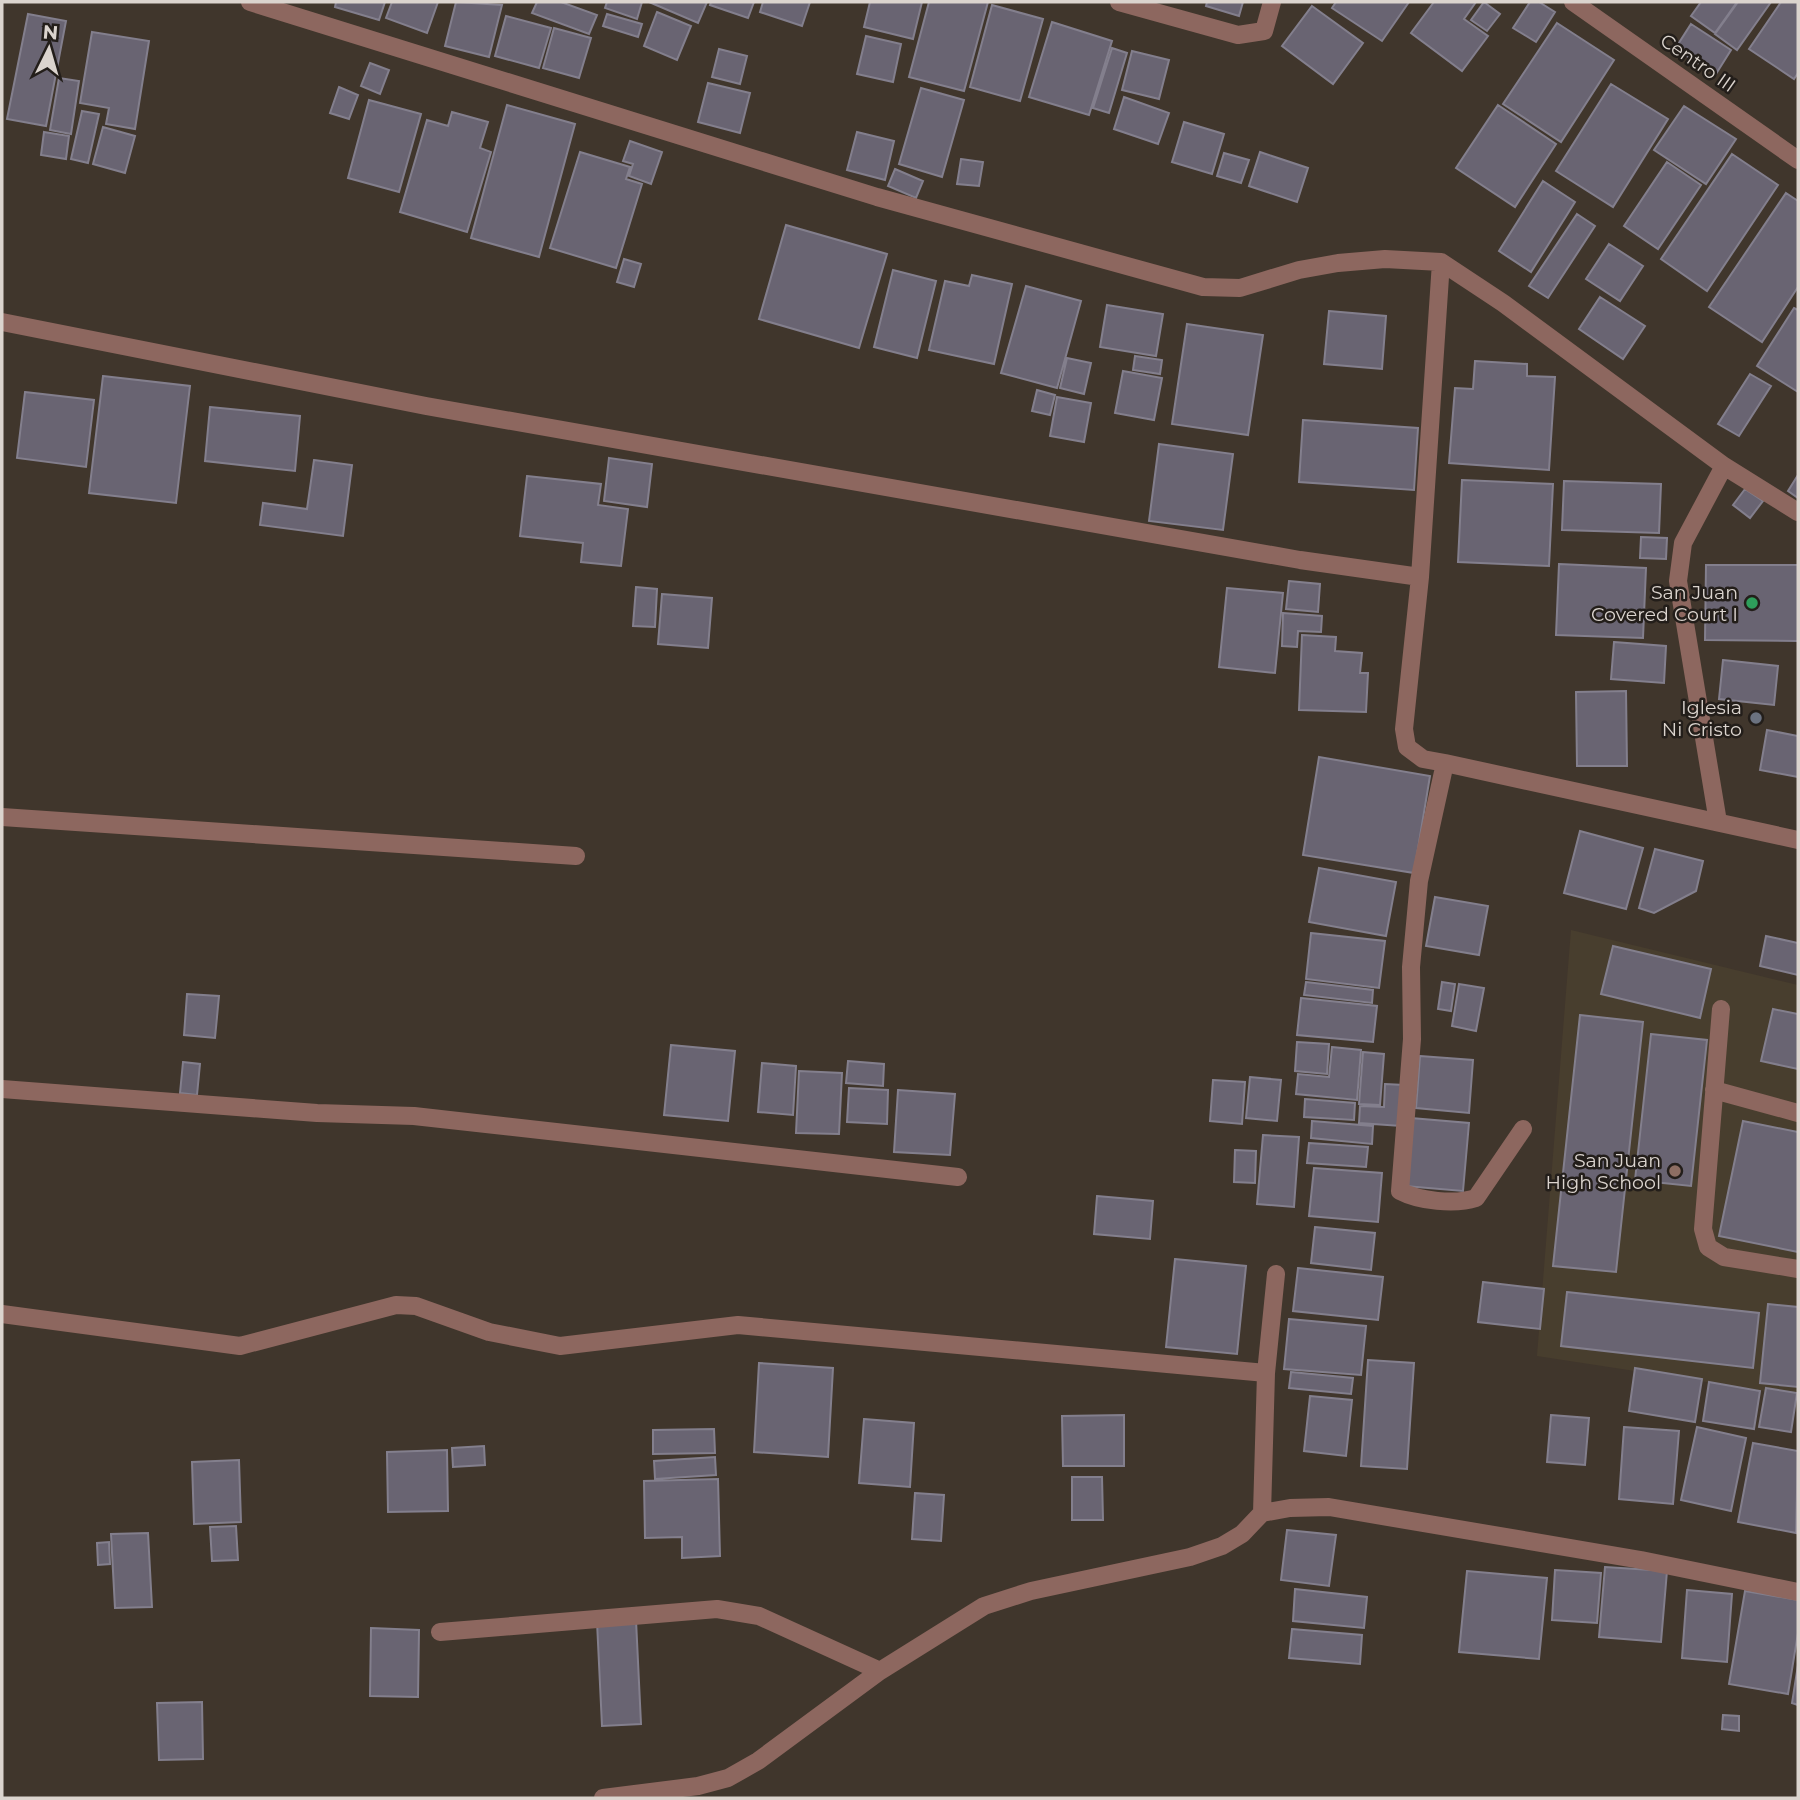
<svg xmlns="http://www.w3.org/2000/svg" width="1800" height="1800" viewBox="0 0 1800 1800" font-family="Montserrat,sans-serif">
<style>
.education{fill:#483e2e}
.building{fill:#696472;stroke:#837f8d;stroke-width:2}
.lines{fill:none;stroke-linecap:round;stroke-linejoin:round}
.minor{stroke:#8d675f;stroke-width:18}
.leisure-dot{fill:#2e9e5b;stroke:#231e1a;stroke-width:2.5}
.worship-dot{fill:#6b7280;stroke:#231e1a;stroke-width:2.5}
.education-dot{fill:#8d6e63;stroke:#231e1a;stroke-width:2.5}
.labels{text-anchor:middle;dominant-baseline:central;stroke-width:5;stroke-linejoin:round;paint-order:stroke}
.street-label{font-size:19px;fill:#dbd4ce;stroke:#231e1a}
.poi-label{font-size:19px;fill:#dbd4ce;stroke:#231e1a;text-anchor:end}
</style>
<rect width="100%" height="100%" fill="#40362c"/>
<path class="education" d="M1571 930 1798 985V1396L1537 1356Z"/>
<path class="building" d="M336 2H385L379 20 335 7Z
M392 2H438L427 33 386 18Z
M456 2 502 5 489 57 445 46Z
M537 2H561L597 15 589 34 532 13Z
M607 2H642L637 19 605 8Z
M649 2H707L698 23Z
M711 2H754L748 18 710 5Z
M763 2H810L802 26 760 12Z
M870 2H922L913 39 864 27Z
M929 2H988L964 91 909 77Z
M1207 2H1243L1239 16 1206 6Z
M1336 2H1409L1382 41 1332 8Z
M1434 2H1476L1464 19 1488 36 1462 71 1411 33Z
M1484 2 1500 14 1487 31 1471 20Z
M1530 2H1539L1555 12 1536 42 1513 28Z
M1701 2H1737L1715 33 1691 16Z
M1738 2H1771L1737 50 1715 34Z
M1781 2H1798V73L1794 79 1749 49Z
M992 5 1043 19 1020 101 970 87Z
M1312 6 1363 43 1333 84 1282 46Z
M657 12 691 26 677 60 644 46Z
M28 14 66 21 46 126 7 119Z
M607 14 642 24 638 37 603 26Z
M506 16 551 28 539 68 495 56Z
M1052 22 1112 41 1089 115 1029 97Z
M1557 23 1614 60 1561 142 1503 104Z
M1691 24 1731 50 1716 74 1675 49Z
M554 28 591 38 579 78 543 68Z
M92 32 149 41 135 129 106 124 109 108 80 103Z
M866 36 901 44 893 82 857 74Z
M1112 48 1127 53 1109 113 1093 108Z
M719 49 747 56 740 84 712 77Z
M1132 51 1169 60 1159 99 1122 90Z
M370 63 389 70 380 94 361 86Z
M59 78 79 81 71 134 50 130Z
M708 83 750 93 740 133 698 122Z
M1611 84 1668 119 1613 207 1556 171Z
M339 87 358 95 349 119 330 113Z
M921 88 964 100 942 177 899 164Z
M1124 97 1169 113 1158 144 1114 129Z
M369 100 421 114 399 192 348 178Z
M507 105 575 124 539 257 471 238Z
M1498 105 1556 144 1515 207 1456 168Z
M1684 106 1736 139 1706 184 1654 150Z
M82 111 99 114 88 163 71 159Z
M452 112 488 122 480 148 491 152 467 232 400 212 427 120 448 126Z
M1184 122 1224 134 1212 174 1172 162Z
M103 127 135 136 125 173 93 164Z
M44 132 69 136 66 159 41 155Z
M857 132 894 141 885 180 847 170Z
M630 141 662 152 651 184 629 176 633 164 623 161Z
M580 152 630 167 626 179 642 184 616 268 550 248Z
M1260 152 1308 168 1297 202 1249 186Z
M1224 153 1249 160 1241 183 1217 176Z
M1732 154 1778 185 1707 291 1661 259Z
M961 159 983 162 979 186 957 184Z
M1667 162 1701 185 1658 249 1624 226Z
M895 169 923 181 916 198 888 186Z
M1543 181 1575 202 1531 272 1499 251Z
M1786 193 1798 201V287L1762 342 1709 307Z
M1577 214 1595 226 1548 298 1529 286Z
M786 225 887 254 859 348 759 319Z
M1609 244 1643 266 1620 301 1586 279Z
M624 259 641 264 634 287 617 282Z
M893 270 936 281 917 358 874 347Z
M972 275 1012 284 994 364 929 350 945 281 969 286Z
M1026 286 1081 301 1057 388 1001 373Z
M1600 297 1645 326 1623 359 1579 329Z
M1107 305 1163 314 1156 356 1100 347Z
M1794 308 1798 310V392L1757 366Z
M1329 311 1386 316 1382 369 1324 364Z
M1187 324 1263 335 1248 435 1172 424Z
M1135 356 1162 360 1160 374 1133 370Z
M1067 358 1091 363 1084 394 1060 388Z
M1475 361 1527 364V376L1555 377 1549 470 1449 463 1455 388 1473 389Z
M1123 371 1162 378 1154 420 1115 413Z
M1750 374 1771 386 1739 436 1718 424Z
M103 376 190 386 176 503 89 493Z
M1037 390 1055 395 1050 415 1032 411Z
M25 392 94 400 86 467 17 458Z
M1057 397 1091 403 1084 442 1050 436Z
M210 407 300 416 295 471 205 461Z
M1303 420 1418 428 1414 490 1299 482Z
M1159 444 1233 454 1223 530 1149 521Z
M609 458 652 464 647 507 604 501Z
M314 460 352 465 343 536 260 525 263 503 307 509Z
M1798 475V498L1788 491Z
M527 476 601 484 598 505 628 509 621 566 581 562 583 543 520 536Z
M1462 480 1553 484 1549 566 1458 562Z
M1564 481 1661 484 1659 533 1562 530Z
M1745 489 1763 501 1750 518 1733 505Z
M1641 537 1667 538 1666 559 1640 558Z
M1559 564 1646 568 1643 638 1556 635Z
M1706 565H1798V641L1705 640Z
M1289 581 1320 584 1318 612 1286 609Z
M636 587 657 589 655 627 633 626Z
M1227 588 1283 593 1275 673 1219 667Z
M662 594 712 598 708 648 658 644Z
M1283 613 1322 616 1321 632 1298 631 1297 647 1282 646Z
M1302 635 1336 637 1335 651 1362 653 1360 673H1368L1366 712 1299 710Z
M1614 642 1666 646 1664 683 1611 679Z
M1723 660 1778 666 1774 705 1719 699Z
M1626 691 1627 766H1577L1576 692Z
M1767 730 1798 736V777L1760 770Z
M1319 757 1430 776 1414 873 1303 855Z
M1580 831 1643 848 1626 909 1564 893Z
M1655 849 1703 861 1696 891 1654 913 1639 908Z
M1319 868 1396 882 1386 936 1309 922Z
M1435 897 1488 906 1479 955 1426 946Z
M1311 933 1385 941 1379 988 1306 979Z
M1766 936 1798 943V975L1760 966Z
M1613 946 1711 969 1700 1018 1601 994Z
M1306 982 1373 990 1372 1003 1304 995Z
M1442 982 1455 984 1451 1011 1438 1009Z
M1459 984 1484 988 1476 1031 1452 1026Z
M187 994 219 996 215 1038 184 1035Z
M1301 998 1377 1006 1373 1042 1297 1035Z
M1773 1009 1798 1014V1069L1761 1061Z
M1580 1015 1643 1022 1616 1272 1553 1266Z
M1651 1034 1707 1040 1691 1186 1635 1180Z
M1297 1042 1329 1044 1327 1074 1295 1071Z
M671 1045 735 1051 728 1121 664 1115Z
M1332 1047 1361 1050 1357 1100 1296 1094 1298 1074 1329 1077Z
M1363 1052 1384 1054 1380 1105 1359 1104Z
M1420 1056 1473 1060 1469 1113 1416 1108Z
M848 1061 884 1064 883 1086 846 1083Z
M183 1062 200 1064 197 1095 180 1093Z
M762 1063 796 1066 793 1115 758 1112Z
M799 1071 842 1073 839 1134 796 1133Z
M1250 1077 1281 1080 1277 1121 1246 1118Z
M1213 1080 1245 1082 1242 1124 1210 1121Z
M1385 1084 1404 1085 1401 1126 1359 1123 1360 1106 1384 1107Z
M849 1088 888 1090 887 1124 847 1122Z
M898 1090 955 1094 950 1155 894 1152Z
M1305 1099 1355 1103 1354 1120 1304 1117Z
M1411 1118 1469 1123 1463 1191 1405 1186Z
M1312 1121 1373 1126 1372 1144 1311 1138Z
M1743 1121 1798 1132V1252L1719 1236Z
M1263 1135 1299 1137 1294 1207 1257 1204Z
M1309 1143 1368 1147 1366 1167 1307 1163Z
M1235 1150 1256 1151 1255 1183 1234 1182Z
M1314 1168 1382 1173 1378 1222 1309 1216Z
M1097 1196 1153 1201 1150 1239 1094 1234Z
M1315 1227 1375 1233 1371 1270 1311 1263Z
M1175 1259 1246 1266 1237 1354 1166 1347Z
M1298 1268 1383 1277 1378 1320 1293 1311Z
M1483 1282 1544 1289 1540 1329 1478 1322Z
M1567 1292 1759 1313 1753 1368 1561 1346Z
M1768 1304 1798 1307V1387L1760 1383Z
M1289 1319 1366 1326 1361 1375 1284 1369Z
M1368 1360 1414 1363 1407 1469 1361 1466Z
M759 1363 833 1368 828 1457 754 1452Z
M1635 1368 1702 1379 1695 1422 1629 1411Z
M1291 1372 1353 1378 1351 1394 1289 1388Z
M1709 1382 1760 1391 1754 1429 1703 1421Z
M1766 1388 1797 1393 1791 1432 1759 1427Z
M1310 1396 1352 1400 1346 1456 1304 1451Z
M1124 1415V1466H1063L1062 1416Z
M1551 1415 1589 1418 1585 1465 1547 1462Z
M864 1419 914 1423 910 1487 859 1483Z
M1624 1427 1679 1431 1673 1504 1619 1499Z
M1697 1427 1746 1438 1731 1511 1681 1500Z
M714 1429 715 1453 653 1454V1430Z
M1753 1443 1798 1451 1796 1533 1738 1522Z
M484 1446 485 1465 453 1467 452 1448Z
M447 1450 448 1511 388 1512 387 1452Z
M715 1457 716 1475 655 1479 654 1461Z
M239 1460 241 1522 194 1524 192 1462Z
M1072 1477H1102L1103 1520H1072Z
M718 1479 720 1556 682 1558V1537L645 1538 644 1481Z
M915 1493 944 1495 941 1541 912 1539Z
M236 1526 238 1560 212 1561 210 1527Z
M1287 1530 1336 1535 1329 1586 1281 1580Z
M148 1533 152 1607 115 1608 111 1534Z
M109 1542 110 1564 98 1565 97 1543Z
M1605 1567 1667 1571 1661 1642 1599 1637Z
M1555 1570 1601 1573 1597 1623 1552 1620Z
M1467 1571 1547 1578 1539 1659 1459 1652Z
M1295 1589 1367 1597 1364 1628 1293 1621Z
M1687 1590 1732 1594 1727 1662 1682 1658Z
M1745 1591 1798 1600V1633L1788 1694 1729 1684Z
M636 1620 641 1724 602 1726 597 1622Z
M371 1628 419 1630 418 1697 370 1696Z
M1292 1629 1362 1635 1360 1664 1289 1658Z
M1798 1665V1705L1792 1703Z
M202 1702 203 1759 159 1760 157 1703Z
M1723 1715 1739 1716V1731L1722 1729Z"/>
<g class="lines">
<path class="minor" d="M250 2 877 197 1203 287 1240 288 1299 270 1338 263 1385 259 1441 262 1503 303 1724 466 1798 512
M1119 2 1238 35 1264 31 1272 2
M1573 2 1798 160
M1441 262 1420 577 1404 729 1407 747 1423 759 1445 763
M2 322 426 406 1300 560 1420 577
M2 817 576 856
M1718 822 1678 581 1683 543 1724 466
M1721 1009 1703 1229 1708 1247 1724 1257 1798 1269
M2 1089 317 1113 414 1116 958 1177
M1714 1090 1798 1113
M1523 1129 1476 1198C1455 1205 1419 1201 1400 1191L1412 1039 1411 967 1419 881 1445 763 1798 840
M2 1314 240 1346 396 1305 416 1306 489 1332 560 1346 738 1325 1266 1373
M1262 1513 1266 1373 1276 1274
M440 1632 717 1609 759 1616 880 1671
M603 1798 698 1786 728 1778 758 1761 880 1671 984 1606 1031 1591 1190 1557 1222 1546 1242 1534 1262 1513 1290 1508 1329 1507 1641 1560 1798 1592"/>
</g>
<circle class="leisure-dot" cx="1752" cy="603" r="7"/>
<circle class="worship-dot" cx="1756" cy="718" r="7"/>
<circle class="education-dot" cx="1675" cy="1171" r="7"/>
<g class="labels">
<g class="street-label">
<text transform="translate(1698 63) rotate(35)">Centro III</text>
</g>
<g class="poi-label">
<text x="1738" y="592">San Juan<tspan x="1738" dy="22">Covered Court I</tspan></text>
<text x="1742" y="707">Iglesia<tspan x="1742" dy="22">Ni Cristo</tspan></text>
<text x="1661" y="1160">San Juan<tspan x="1661" dy="22">High School</tspan></text>
</g>
</g>
<rect width="1800" height="1800" fill="none" stroke="#dbd4ce" stroke-width="7"/>
<g transform="translate(49 49) rotate(5)" stroke="#231e1a" stroke-width="5" paint-order="stroke">
<path d="M0-5L12 26L0 18L-12 26Z" fill="#dbd4ce"/>
<text y="-10" font-size="19" font-weight="bold" text-anchor="middle" fill="#dbd4ce">N</text>
</g>
</svg>
